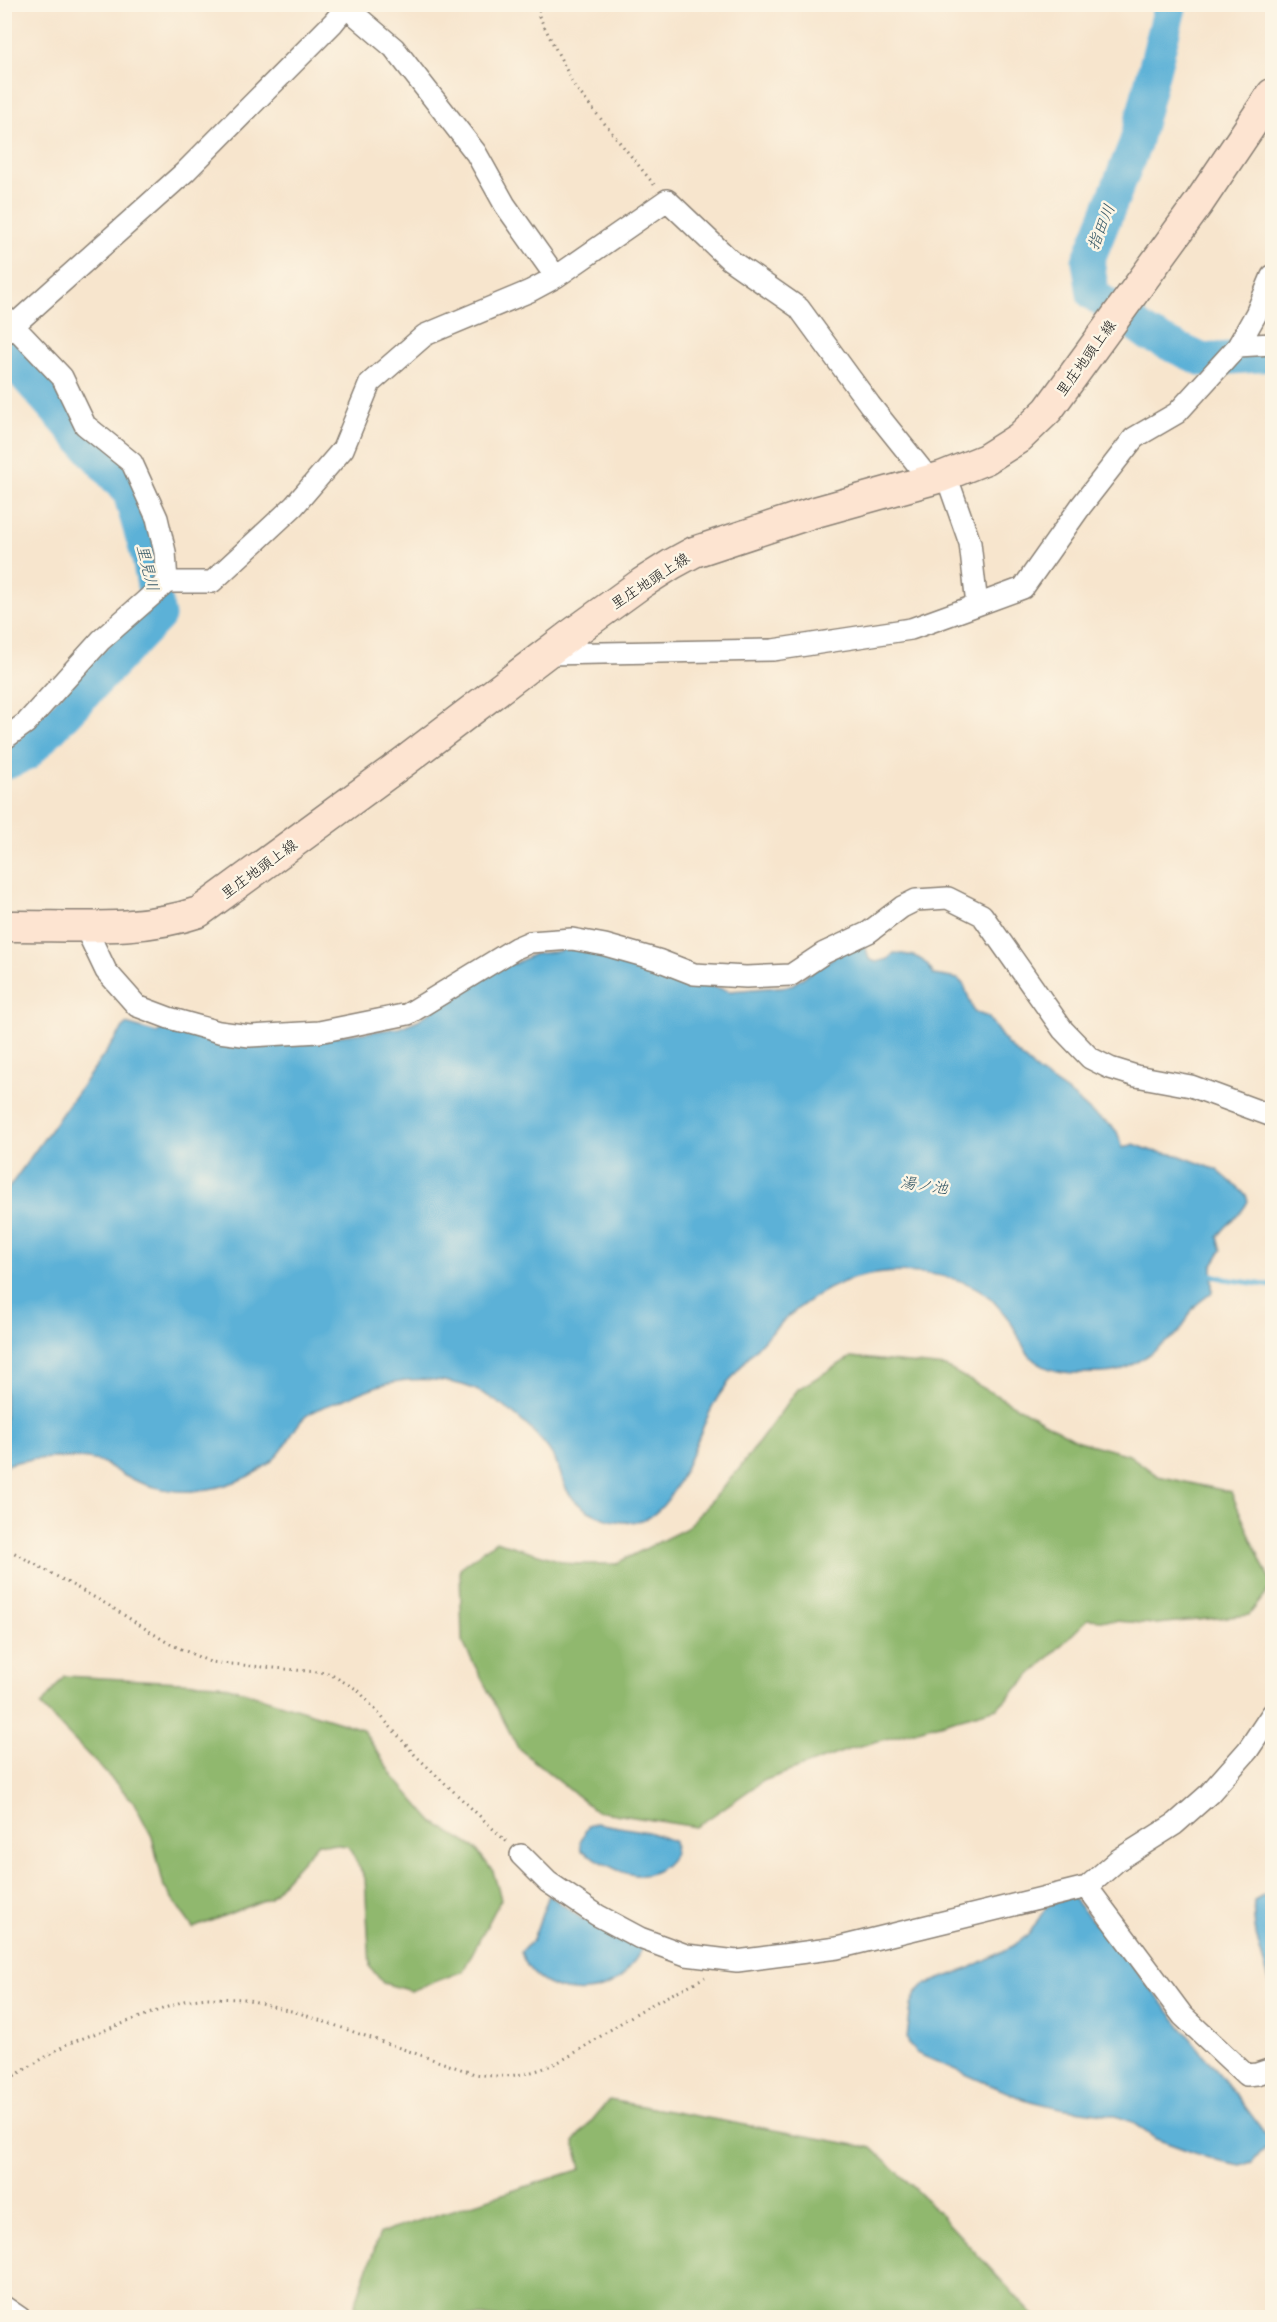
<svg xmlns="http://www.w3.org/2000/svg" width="1277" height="2322" viewBox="0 0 1277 2322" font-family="'Shantell Sans','Klee One',sans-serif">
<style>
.forest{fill:#90b86e;stroke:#566a45;stroke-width:1.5}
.water{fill:#5bb1d7;stroke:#3c667a;stroke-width:1.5}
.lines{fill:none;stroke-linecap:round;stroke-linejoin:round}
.stream{stroke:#5bb1d7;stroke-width:5}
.river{stroke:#5bb1d7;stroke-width:33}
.street-casing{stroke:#8a8074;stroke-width:24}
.secondary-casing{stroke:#8a8074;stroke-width:33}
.path{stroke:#8a8074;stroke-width:3;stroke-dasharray:1.5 4.5;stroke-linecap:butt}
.street{stroke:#fff;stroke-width:21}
.secondary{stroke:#fde4d1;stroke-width:30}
.labels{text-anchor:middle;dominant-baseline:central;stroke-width:5;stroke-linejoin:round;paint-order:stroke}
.street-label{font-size:15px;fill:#1c1c1c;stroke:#fcf5e5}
.water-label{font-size:16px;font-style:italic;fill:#355867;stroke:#fcf5e5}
</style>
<rect width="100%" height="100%" fill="#fcf5e5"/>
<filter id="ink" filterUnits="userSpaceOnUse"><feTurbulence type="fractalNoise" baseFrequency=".0167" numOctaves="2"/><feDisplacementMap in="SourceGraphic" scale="12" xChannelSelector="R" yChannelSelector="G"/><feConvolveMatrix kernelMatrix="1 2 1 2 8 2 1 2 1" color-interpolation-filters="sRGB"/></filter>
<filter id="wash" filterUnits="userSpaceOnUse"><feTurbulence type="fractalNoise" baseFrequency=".008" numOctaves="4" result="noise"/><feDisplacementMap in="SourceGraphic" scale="24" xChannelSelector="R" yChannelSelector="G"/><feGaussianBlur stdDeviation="1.35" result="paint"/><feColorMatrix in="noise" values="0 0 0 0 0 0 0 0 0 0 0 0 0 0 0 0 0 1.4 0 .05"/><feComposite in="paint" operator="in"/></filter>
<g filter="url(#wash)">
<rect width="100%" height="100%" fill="#f7e5cd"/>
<path class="forest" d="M851 1357 946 1367 1078 1441 1129 1455 1158 1476 1231 1492 1272 1586 1249 1615 1156 1624 1088 1619 997 1708 853 1748 763 1781 696 1827 596 1811 518 1748 462 1641 460 1568 496 1541 571 1564H615L687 1528 739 1469 798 1389Z
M64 1676 219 1684 362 1729 395 1778 433 1822 475 1848 493 1871 501 1899 463 1971 411 1991 383 1983 370 1967 365 1878 348 1846 318 1843 269 1898 193 1928 164 1887 152 1837 133 1801 41 1706Z
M609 2100 872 2148 925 2198 1035 2317H359L355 2304 380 2233 581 2169 574 2142Z"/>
<path class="water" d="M559 944 648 960 652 970 730 991 790 986 846 949 865 945 869 959 876 962 888 959 894 953C914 955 924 956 934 975L958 979 964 985 974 1012 988 1017 1007 1044 1038 1072 1073 1096 1093 1114 1112 1126 1117 1132 1123 1148 1134 1144 1152 1151 1178 1155 1217 1170 1246 1195 1248 1201C1241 1217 1227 1222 1218 1237L1222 1250 1212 1266V1292C1206 1298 1201 1300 1195 1306 1188 1314 1186 1325 1179 1332 1172 1339 1162 1344 1155 1350 1123 1373 1118 1374 1078 1373 1064 1373 1047 1370 1035 1361 1022 1351 1018 1330 1007 1317 1001 1310 994 1301 987 1295 955 1270 893 1268 855 1278 800 1294 752 1349 720 1394 696 1427 680 1517 635 1522 611 1524 582 1513 568 1492 562 1482 560 1468 554 1458 540 1433 500 1400 474 1389 447 1378 413 1377 385 1384 371 1387 356 1395 342 1400 329 1405 312 1409 302 1420 292 1431 287 1446 276 1457 257 1477 221 1489 194 1491 170 1493 141 1485 121 1474 114 1470 108 1465 101 1462 82 1455 23 1457 5 1466V1193L126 1024 157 1033 164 1027 338 1036 399 1028 418 1020 510 958 514 964 534 954 560 951Z
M596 1823 648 1832 674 1841C676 1853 673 1858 664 1866 637 1889 605 1863 581 1850L580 1842 588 1826Z
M1272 1891V1990C1264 1961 1251 1931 1254 1901Z
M549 1895 581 1918 610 1929 643 1948C635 1960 626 1975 613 1983 580 2001 532 1990 521 1952L533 1939Z
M1071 1896 1140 1975 1244 2105 1269 2139 1267 2145 1252 2163 1241 2166 1217 2161 1156 2139 1130 2121 1112 2115 1060 2108 1023 2099 916 2053 909 2045 907 2038 911 2006 916 1993 924 1985 970 1968 1013 1946 1029 1934 1046 1907Z"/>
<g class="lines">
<path class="stream" d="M1206 1273 1225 1279 1272 1286"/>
<path class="river" d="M1171 4 1135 144 1088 261 1093 294 1149 335 1203 360 1272 355
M4 352 129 493 148 559 159 616 26 755 4 764"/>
</g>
</g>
<g filter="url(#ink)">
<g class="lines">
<defs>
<path id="street" d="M4 316 62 377 85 425 132 463 157 518 165 552 167 582
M4 334 185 172 333 23 346 7 394 48 476 153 505 205 556 277
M1238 346 1272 344
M946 475 970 543 977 605 1023 588 1081 506 1134 438 1177 413 1238 346 1256 314 1272 276
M547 654 773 650 911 629 977 605
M4 739 26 723 101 640 167 582H212L294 506 343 449 370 383 425 335 530 291 556 277 667 200 730 260 799 308 870 405 930 480
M84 925 106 971 137 1006 169 1018 219 1032 250 1036 319 1032 408 1014 516 948 530 942 572 939 605 945 658 960 694 974 746 977 791 975 824 953 869 932 902 907 916 900 948 898 982 915 1063 1030 1090 1058 1110 1068 1136 1076 1191 1086 1272 1116
M521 1855 548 1882 597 1915 640 1938 686 1955 737 1961 837 1948 1087 1887 1118 1860 1175 1824 1209 1794 1248 1750 1272 1714
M1087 1887 1183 2016 1246 2075 1257 2074 1272 2069
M4 2307 20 2318"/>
<path id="secondary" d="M4 926C69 925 137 933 199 912L405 761 569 636 642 583 672 564 694 552 812 513 941 477 986 459 1019 438 1048 410 1198 204 1272 94"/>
</defs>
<use href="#street" class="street-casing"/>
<use href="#secondary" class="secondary-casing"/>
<path class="path" d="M538 4 539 16 575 87 656 187
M4 1547 108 1605 168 1643 210 1662 328 1673 358 1690 415 1755 507 1842
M4 2082 67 2044 184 2001 207 1998 245 1999 299 2013 475 2074C545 2085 577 2049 632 2016 656 2001 681 1990 705 1977"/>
<use href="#street" class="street"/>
<use href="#secondary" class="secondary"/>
</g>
</g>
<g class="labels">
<g class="street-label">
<text transform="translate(1086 358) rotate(-54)">里庄地頭上線</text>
<text transform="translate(650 581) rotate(-33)">里庄地頭上線</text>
<text transform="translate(259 869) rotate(-36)">里庄地頭上線</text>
</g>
<g class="water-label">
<text transform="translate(1101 227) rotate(-68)">指田川</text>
<text transform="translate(148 568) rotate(76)">里見川</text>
<text transform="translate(924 1185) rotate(8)">湯ノ池</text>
</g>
</g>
<rect width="1277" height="2322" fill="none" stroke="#fcf5e5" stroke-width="24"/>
</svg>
